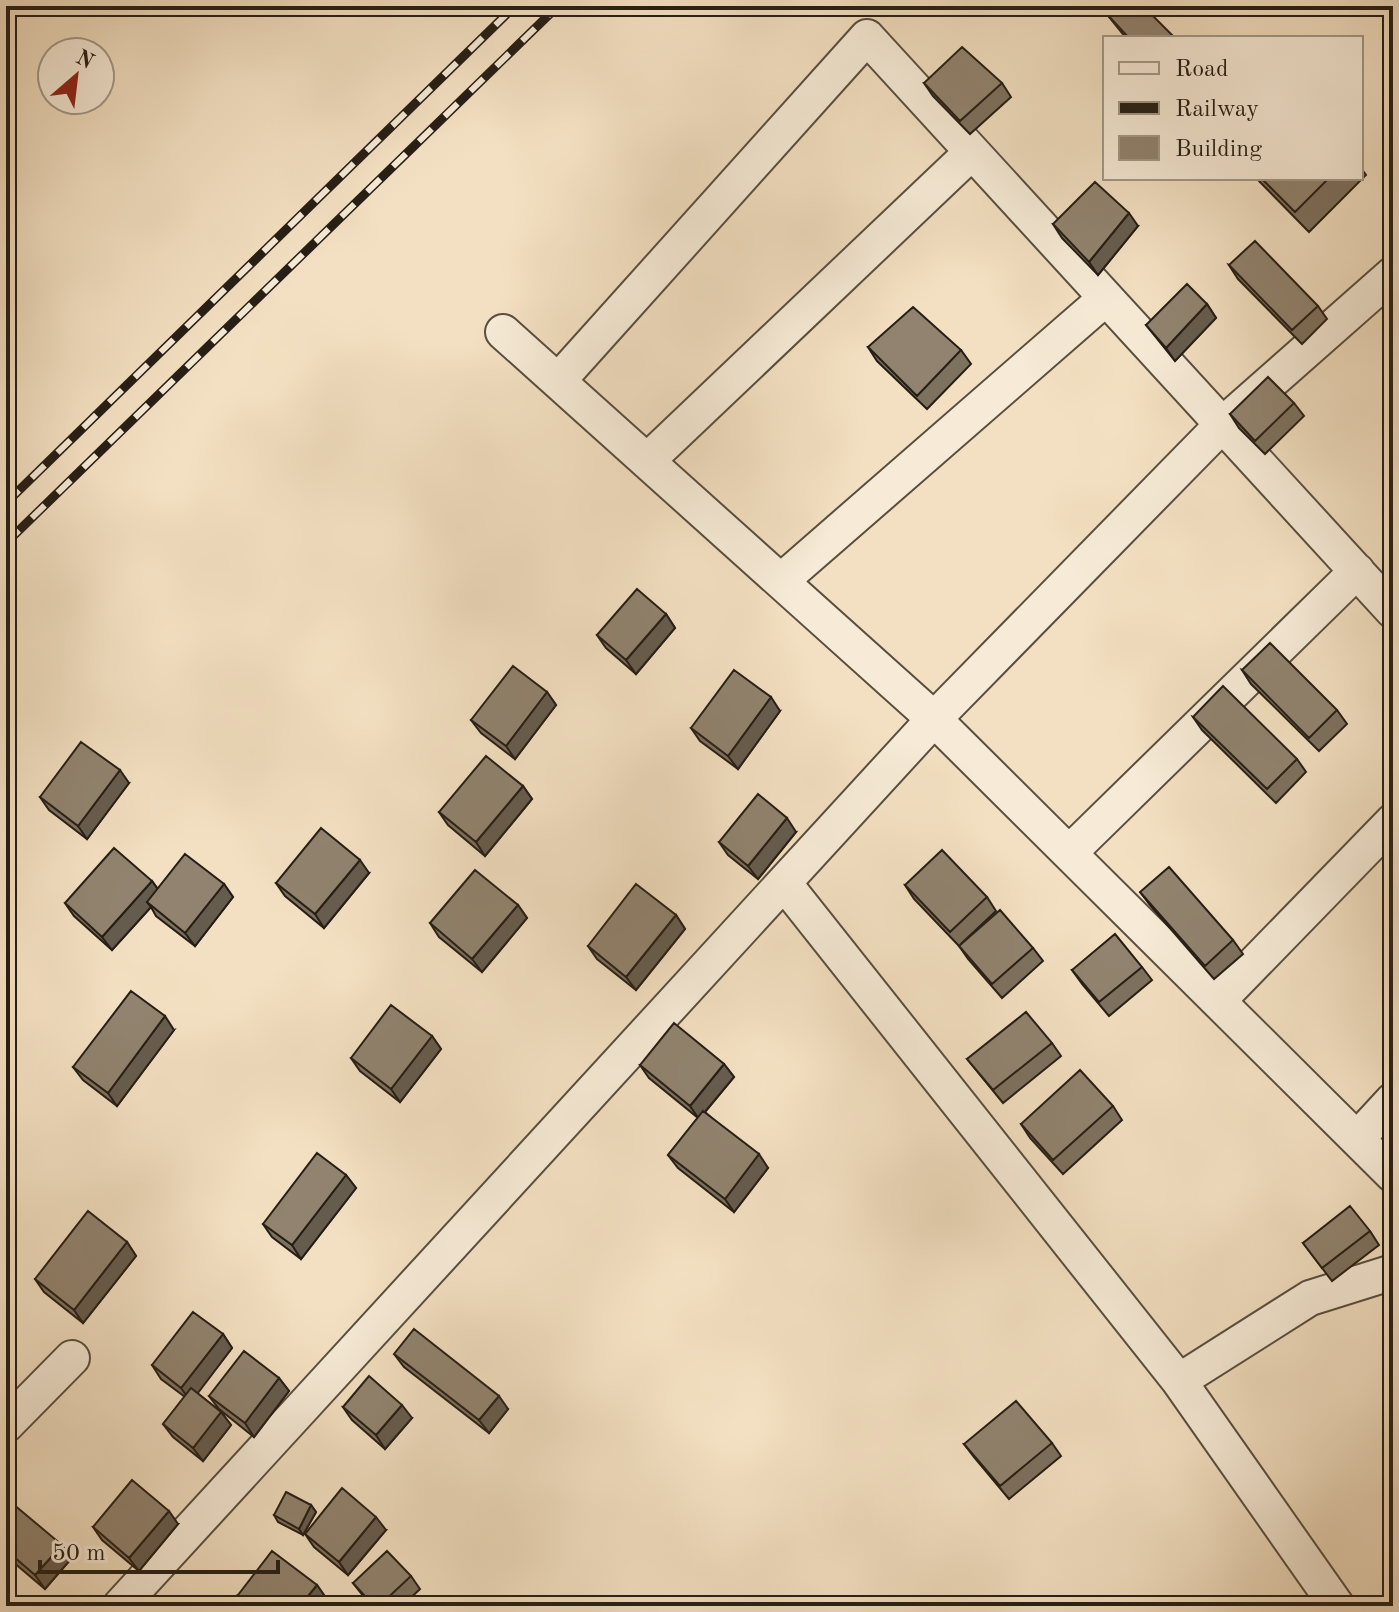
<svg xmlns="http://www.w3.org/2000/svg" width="1399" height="1612" viewBox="0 0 1399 1612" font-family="'Old Standard TT',serif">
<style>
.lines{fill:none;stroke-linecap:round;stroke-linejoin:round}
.minor-casing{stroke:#594e40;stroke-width:38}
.minor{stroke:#f7ebd7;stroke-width:34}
.rail-casing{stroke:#261e15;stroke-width:9}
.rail{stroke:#f7ebd7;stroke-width:6;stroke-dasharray:18;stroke-linecap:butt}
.wall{fill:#7d715f;stroke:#261e15;stroke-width:2}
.shaded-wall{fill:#665c4e;stroke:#261e15;stroke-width:2}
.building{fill:#91836f;stroke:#261e15;stroke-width:2}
</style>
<rect width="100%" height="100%" fill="#f3e0c2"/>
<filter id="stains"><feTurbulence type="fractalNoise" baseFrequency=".0025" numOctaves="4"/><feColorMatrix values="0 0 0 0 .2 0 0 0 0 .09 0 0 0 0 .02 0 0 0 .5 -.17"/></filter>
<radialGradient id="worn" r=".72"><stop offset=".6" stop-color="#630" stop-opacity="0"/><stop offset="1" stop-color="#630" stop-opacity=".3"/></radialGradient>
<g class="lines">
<defs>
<path id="minor" d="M503 332 934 719 1393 1175
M558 381 867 37 1393 611
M647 461 972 152
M781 581 1106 298
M1069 853 1357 571
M784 883 1179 1381 1310 1298 1393 1272
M1218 1001 1393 821
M1357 1139 1393 1100
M1179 1381 1337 1606
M6 1425 72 1358
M120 1606 934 719 1222 425 1393 274"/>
</defs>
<use href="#minor" class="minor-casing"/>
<use href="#minor" class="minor"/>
<defs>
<path id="rail" d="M6 503 515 6
M6 543 558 6"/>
</defs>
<use href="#rail" class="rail-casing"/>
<use href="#rail" class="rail"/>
</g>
<path class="wall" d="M1105 12 1175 38H1126Z
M924 83H1002L1011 97 970 134 933 96Z
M1361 168 1366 175 1309 232 1256 178H1361Z
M1053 224 1138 226 1098 275 1062 238Z
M1229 265 1318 306 1327 319 1302 344 1238 279Z
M1207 304 1216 318 1175 361 1146 325Z
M868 347 961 350 971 364 927 409 877 361Z
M1294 403 1304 416 1265 454 1239 428 1230 414Z
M666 614 675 628 636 674 606 648 597 635Z
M1242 670 1337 710 1347 724 1319 751 1251 684Z
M547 692 556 705 515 759 481 733 471 720Z
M780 711 738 769 700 741 691 728Z
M1193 717 1297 759 1306 772 1276 803 1202 730Z
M129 783 87 839 49 810 40 797Z
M523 786 532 799 485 856 448 825 439 812Z
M796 832 758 879 728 855 719 842Z
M369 873 324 928 285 896 276 883Z
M152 881 158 889 224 884 233 897 195 946 156 916 151 907 112 950 74 916 65 903Z
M905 885 987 897 996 911 962 943 1033 948 1043 961 1002 998 968 959 959 946 914 899Z
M1140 892 1233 940 1243 954 1214 979 1150 905Z
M518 905 527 918 482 972 439 937 430 923Z
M676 915 685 929 636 990 597 959 588 946Z
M1142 967 1152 980 1109 1016 1082 984 1072 970Z
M174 1030 117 1106 83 1080 73 1067Z
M432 1036 441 1049 400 1102 360 1071 351 1058Z
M1052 1043 1061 1056 1003 1103 967 1059Z
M724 1064 734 1077 705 1112 768 1168 734 1212 678 1168 668 1155 698 1118 649 1078 640 1065Z
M1113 1106 1122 1120 1063 1174 1030 1138 1021 1124Z
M346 1175 356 1188 301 1259 272 1237 263 1224Z
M1370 1231 1379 1245 1332 1281 1303 1243Z
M127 1242 136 1256 83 1323 44 1292 35 1279Z
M223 1334 232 1348 197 1393 221 1412 231 1425 203 1461 173 1437 163 1424 185 1397 161 1379 152 1365Z
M394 1354 508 1409 489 1433 404 1367Z
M279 1378 289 1391 254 1437 219 1409 209 1396Z
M343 1407 412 1418 385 1449 352 1420Z
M1052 1443 1061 1456 1009 1499 974 1457 964 1444Z
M311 1505 316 1512 303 1535 278 1522 274 1515Z
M6 1512 62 1545 71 1559 45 1589 6 1556Z
M178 1524 139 1571 102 1540 93 1527Z
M386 1530 348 1575 314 1547 305 1534Z
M411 1576 420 1589 402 1606H371L353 1583Z
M317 1585 326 1598 320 1606H246L238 1595Z"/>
<path class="shaded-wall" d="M1129 213 1138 226 1098 275 1089 262Z
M1207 304 1216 318 1175 361 1166 348Z
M666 614 675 628 636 674 626 660Z
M547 692 556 705 515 759 506 746Z
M771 697 780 711 738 769 728 756Z
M120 770 129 783 87 839 78 826Z
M523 786 532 799 485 856 476 842Z
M787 818 796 832 758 879 748 866Z
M360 860 369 873 324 928 315 914Z
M152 881 162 895 147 902 151 907 112 950 102 937Z
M224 884 233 897 195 946 185 933Z
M518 905 527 918 482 972 472 959Z
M676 915 685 929 636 990 626 977Z
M165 1016 174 1030 117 1106 108 1093Z
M432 1036 441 1049 400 1102 391 1089Z
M724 1064 734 1077 699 1119 690 1106Z
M759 1154 768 1168 734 1212 725 1199Z
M346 1175 356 1188 301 1259 292 1245Z
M127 1242 136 1256 83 1323 74 1310Z
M223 1334 232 1348 191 1402 181 1388Z
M279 1378 289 1391 254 1437 245 1423Z
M499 1396 508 1409 489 1433 479 1420Z
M402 1405 412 1418 385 1449 376 1435Z
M221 1412 231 1425 203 1461 193 1448Z
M311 1505 316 1512 303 1535 299 1529Z
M169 1511 178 1524 139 1571 129 1558Z
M376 1517 386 1530 348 1575 339 1562Z
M62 1545 71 1559 45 1589 35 1575Z
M317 1585 326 1598 320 1606H300Z"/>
<path class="building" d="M1112 6H1143L1175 38H1129L1105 12Z
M962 47 1002 83 960 121 924 83Z
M1261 178H1329L1295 212Z
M1095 182 1129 213 1089 262 1053 224Z
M1255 241 1318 306 1292 330 1229 265Z
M1187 284 1207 304 1166 348 1146 325Z
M913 307 961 350 917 396 868 347Z
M1268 377 1294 403 1255 441 1230 414Z
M637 589 666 614 626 660 597 635Z
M1270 643 1337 710 1309 738 1242 670Z
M513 666 547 692 506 746 471 720Z
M734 670 771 697 728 756 691 728Z
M1223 686 1297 759 1267 789 1193 717Z
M81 742 120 770 78 826 40 797Z
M486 756 523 786 476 842 439 812Z
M758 794 787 818 748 866 719 842Z
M321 828 360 860 315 914 276 883Z
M114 848 152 881 102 937 65 903Z
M942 850 987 897 950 932 905 885Z
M185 854 224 884 185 933 147 902Z
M1169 867 1233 940 1205 966 1140 892Z
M475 870 518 905 472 959 430 923Z
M636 884 676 915 626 977 588 946Z
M1000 910 1033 948 992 984 959 946Z
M1115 934 1142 967 1099 1002 1072 970Z
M131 991 165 1016 108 1093 73 1067Z
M391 1005 432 1036 391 1089 351 1058Z
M1026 1012 1052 1043 993 1090 967 1059Z
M674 1023 724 1064 690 1106 640 1065Z
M1080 1070 1113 1106 1053 1160 1021 1124Z
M703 1111 759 1154 725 1199 668 1155Z
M317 1153 346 1175 292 1245 263 1224Z
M1350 1206 1370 1231 1322 1268 1303 1243Z
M88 1211 127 1242 74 1310 35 1279Z
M193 1312 223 1334 181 1388 152 1365Z
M414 1329 499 1396 479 1420 394 1354Z
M244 1351 279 1378 245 1423 209 1396Z
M369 1376 402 1405 376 1435 343 1407Z
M191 1388 221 1412 193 1448 163 1424Z
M1016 1401 1052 1443 1000 1486 964 1444Z
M132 1480 169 1511 129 1558 93 1527Z
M342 1488 376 1517 339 1562 305 1534Z
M286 1492 311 1505 299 1529 274 1515Z
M13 1504 62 1545 35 1575 6 1550V1512Z
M272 1551 317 1585 300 1606H253L238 1595Z
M387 1551 411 1576 379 1606H374L353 1583Z"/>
<rect width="1399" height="1612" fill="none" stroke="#f3e0c2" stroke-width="32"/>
<rect x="8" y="8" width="1383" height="1596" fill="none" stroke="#261e15" stroke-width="4"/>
<rect x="16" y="16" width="1367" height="1580" fill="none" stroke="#261e15" stroke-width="2"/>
<rect x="1103" y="36" width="260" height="144" fill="#f7ebd7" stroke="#a39989" stroke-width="2"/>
<rect x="1119" y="62" width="40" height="12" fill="#f7ebd7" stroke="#a39989" stroke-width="2"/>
<text x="1175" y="76" font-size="24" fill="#261e15">Road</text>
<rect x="1119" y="102" width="40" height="12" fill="#261e15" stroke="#a39989" stroke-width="2"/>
<text x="1175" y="116" font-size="24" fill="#261e15">Railway</text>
<rect x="1119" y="136" width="40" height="24" fill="#91836f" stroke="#a39989" stroke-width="2"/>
<text x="1175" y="156" font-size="24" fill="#261e15">Building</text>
<g transform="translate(76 76) rotate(28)"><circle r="38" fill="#f7ebd7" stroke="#a39989" stroke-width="2"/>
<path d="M0-6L14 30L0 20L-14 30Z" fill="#8f2418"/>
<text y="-12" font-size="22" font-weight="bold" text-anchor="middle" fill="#261e15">N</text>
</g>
<path d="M40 1560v12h238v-12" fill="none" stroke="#261e15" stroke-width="4"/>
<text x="52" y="1560" font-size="24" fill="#261e15" stroke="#f7ebd7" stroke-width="6" paint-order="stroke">50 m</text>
<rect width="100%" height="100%" filter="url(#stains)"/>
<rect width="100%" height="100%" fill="url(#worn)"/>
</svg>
